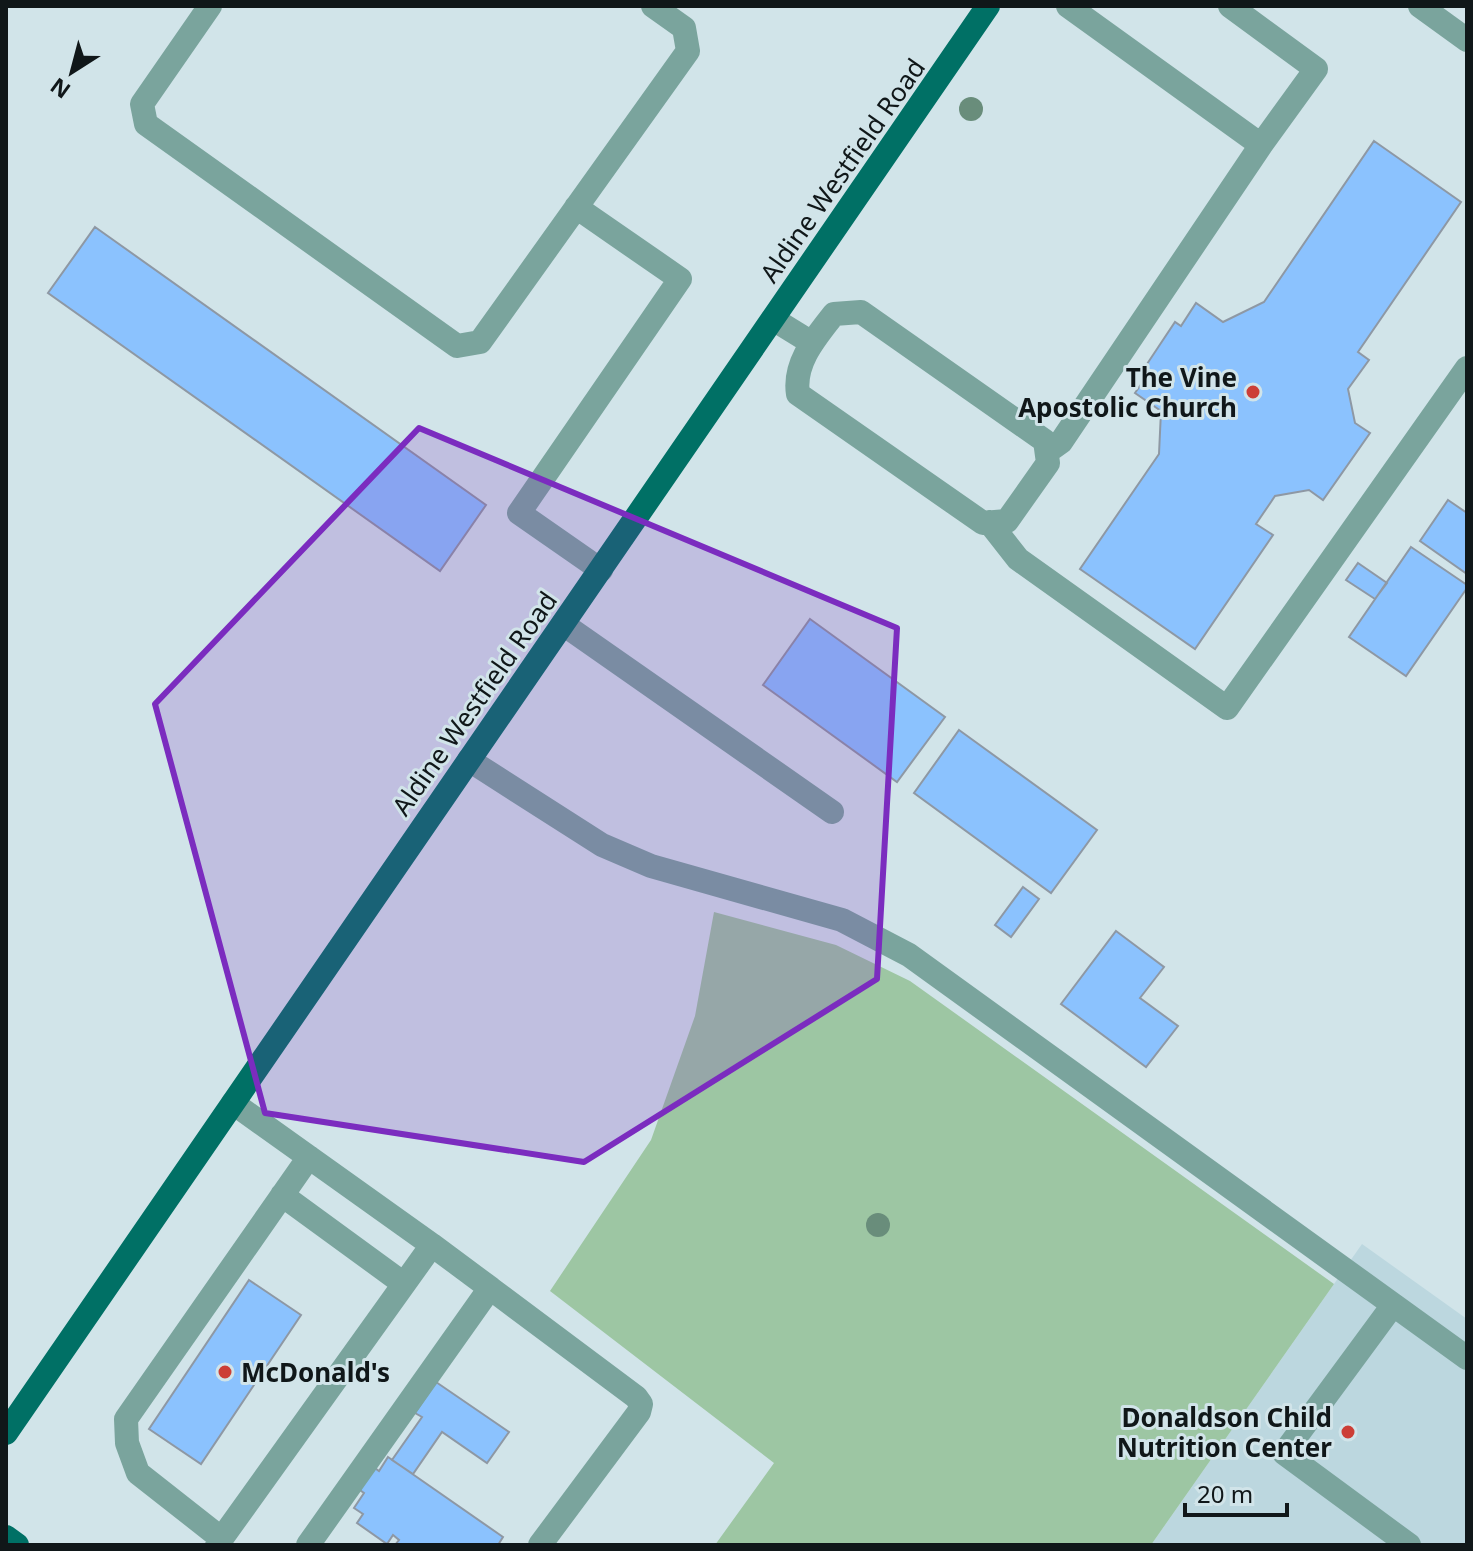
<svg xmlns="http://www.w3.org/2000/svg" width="1473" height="1551" viewBox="0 0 1473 1551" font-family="'Noto Sans',sans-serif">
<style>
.built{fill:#bcd7df}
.green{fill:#9dc6a3}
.building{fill:#8bc2fe;stroke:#8e98a4;stroke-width:2}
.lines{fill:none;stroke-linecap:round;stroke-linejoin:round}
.minor{stroke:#7aa49d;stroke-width:24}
.major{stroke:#007065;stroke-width:24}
.tree{fill:#698d7b}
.marked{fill:#7b2cbf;fill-opacity:0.2;stroke:#7b2cbf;stroke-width:6;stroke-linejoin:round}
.poi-dot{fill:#cc3e36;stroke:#d1e4e9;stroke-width:3}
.labels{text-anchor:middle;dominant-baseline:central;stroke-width:6;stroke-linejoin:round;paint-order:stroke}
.street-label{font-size:26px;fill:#101719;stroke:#d1e4e9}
.poi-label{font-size:26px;font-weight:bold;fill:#101719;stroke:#d1e4e9;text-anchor:end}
</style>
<rect width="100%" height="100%" fill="#d1e4e9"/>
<path class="built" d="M1362 1244 1467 1319V1545H1151Z"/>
<path class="green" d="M714 912 836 945 910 981 1334 1284 1151 1545H715L774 1463 550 1291 651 1140 695 1016Z"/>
<path class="building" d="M1374 141 1461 202 1358 352 1369 360 1348 389 1355 423 1370 433 1323 500 1309 490 1275 496 1256 524 1273 535 1195 649 1080 569 1159 454 1161 411 1135 393 1149 373 1143 370 1175 322 1181 326 1196 303 1223 322 1264 302Z
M95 227 486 505 440 571 48 293Z
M1448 500 1467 513V574L1420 541Z
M1411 547 1467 585V588L1406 676 1349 637Z
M1358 563 1387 583 1375 599 1346 580Z
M810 619 945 717 897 782 763 685Z
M959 730 1097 830 1051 893 914 793Z
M1023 887 1039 899 1011 937 995 925Z
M1116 931 1164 967 1140 998 1178 1026 1146 1067 1061 1004Z
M249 1280 301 1315 201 1464 149 1429Z
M436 1382 509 1432 487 1463 442 1432 413 1474 392 1460 422 1417 415 1413Z
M388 1457 503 1537 498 1545H395L399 1540 393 1535 387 1544 357 1523 363 1514 354 1508 364 1493 357 1488 372 1466 379 1471Z"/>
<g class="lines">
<path class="minor" d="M210 6 142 104 146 124 457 346 480 342 688 51 684 28 653 6
M1068 6 1261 145
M1420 6 1467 40
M576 207 680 279 519 513 601 570
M861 312 1045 441 1048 463 1007 521 983 523 798 394C793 363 816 337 834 314Z
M773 319 812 343
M1047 452 1061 442 1261 145 1316 69 1230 6
M989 522 1018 559 1227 708 1467 368
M563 624 832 812
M469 760 602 845 651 866 842 920 909 955 1467 1358
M282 1195 404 1284
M432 1245 490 1288
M1393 1305 1284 1453 1409 1545
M222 1539 138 1473 127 1443 126 1419 309 1157
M217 1545 432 1245 233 1103
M308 1545 490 1288 636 1397 641 1404 639 1412 540 1545"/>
<path class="major" d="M6 1433 988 6
M6 1537 17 1545"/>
</g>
<g class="tree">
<circle cx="971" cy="109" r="12"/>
<circle cx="878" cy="1225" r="12"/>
</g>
<path class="marked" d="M419 428 897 628 877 979 584 1162 265 1113 155 704Z"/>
<g class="poi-dot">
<circle cx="1253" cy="392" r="8"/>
<circle cx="225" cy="1372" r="8"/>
<circle cx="1348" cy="1432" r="8"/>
</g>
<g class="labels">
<g class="street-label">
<text transform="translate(842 170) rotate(-55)">Aldine Westfield Road</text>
<text transform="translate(474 703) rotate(-55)">Aldine Westfield Road</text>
</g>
<g class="poi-label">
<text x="1237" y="377">The Vine<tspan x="1237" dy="30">Apostolic Church</tspan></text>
<text x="241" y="1372" text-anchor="start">McDonald's</text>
<text x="1332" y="1417">Donaldson Child<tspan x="1332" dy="30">Nutrition Center</tspan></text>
</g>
</g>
<rect width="1473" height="1551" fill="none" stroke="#101719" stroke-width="16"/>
<g transform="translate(72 72) rotate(216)" stroke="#d1e4e9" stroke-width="6" paint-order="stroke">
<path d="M0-6L14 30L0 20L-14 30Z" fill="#101719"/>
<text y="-12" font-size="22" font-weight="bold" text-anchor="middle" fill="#101719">N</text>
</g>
<path d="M1185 1503v12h102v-12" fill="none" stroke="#101719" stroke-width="4"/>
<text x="1197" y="1503" font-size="24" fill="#101719" stroke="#d1e4e9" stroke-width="6" paint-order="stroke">20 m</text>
</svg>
